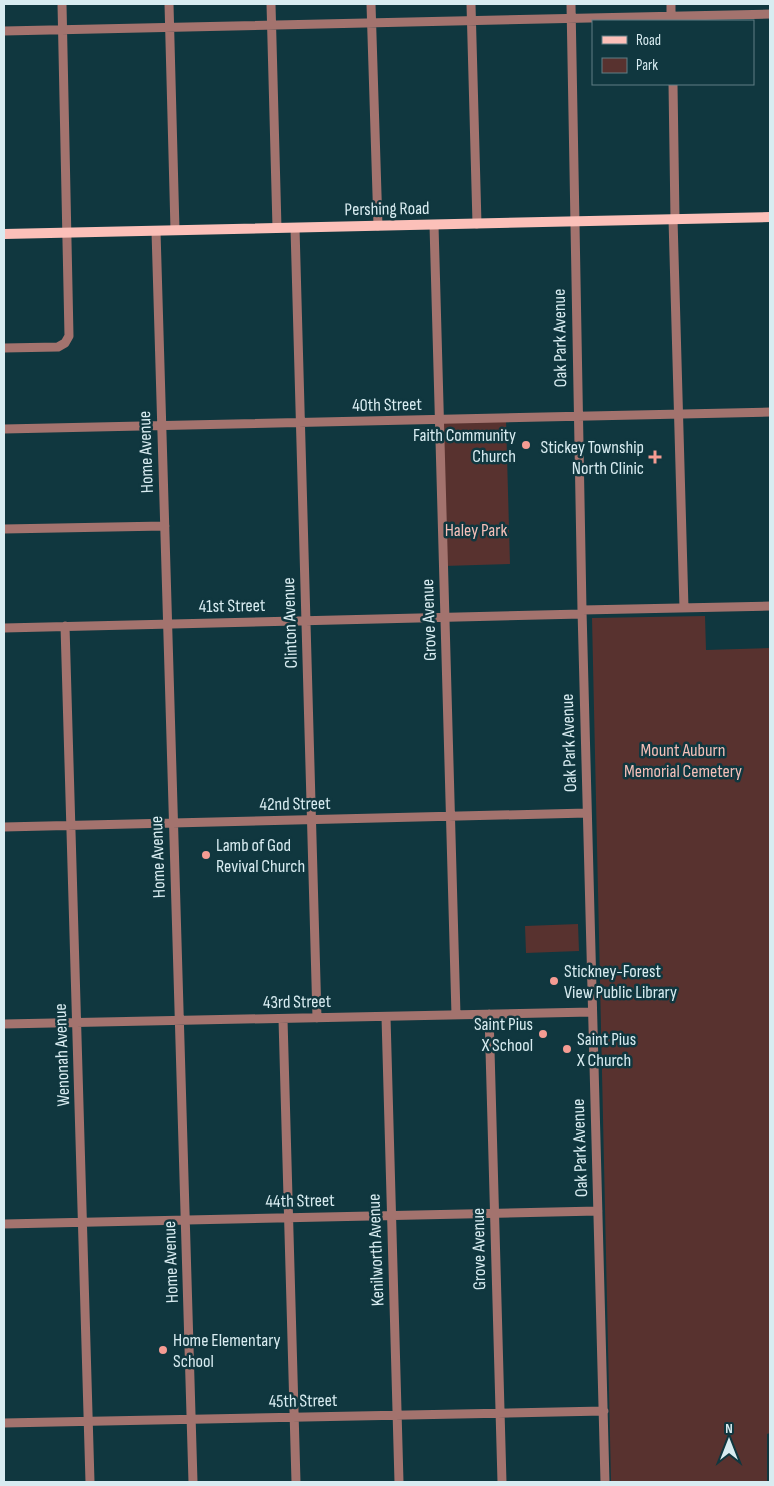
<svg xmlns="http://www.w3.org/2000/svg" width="774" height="1486" viewBox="0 0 774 1486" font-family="'Sofia Sans Condensed',sans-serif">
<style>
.green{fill:#58322f}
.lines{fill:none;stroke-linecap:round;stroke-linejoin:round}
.minor{stroke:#a3736e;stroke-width:9}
.major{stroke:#fcc0b9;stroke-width:10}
.poi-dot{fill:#f59c93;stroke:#10373f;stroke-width:2}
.labels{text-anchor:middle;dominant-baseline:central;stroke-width:5;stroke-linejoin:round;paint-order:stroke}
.street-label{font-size:18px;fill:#d8ecf1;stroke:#10373f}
.poi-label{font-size:18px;fill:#d8ecf1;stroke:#10373f;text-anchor:start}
.park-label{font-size:18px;fill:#f5bfb8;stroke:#10373f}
</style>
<rect width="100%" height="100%" fill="#10373f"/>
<path class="green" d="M506 420 510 564 444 566 441 422Z
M705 616 706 650 770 648V1433L767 1434V1482H611L592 618Z
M578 924 579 951 526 953 525 926Z"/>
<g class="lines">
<path class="minor" d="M169 4 175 230
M271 4 277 228
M371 4 378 226
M471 4 477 224
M571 4 582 610 605 1482
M671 4V21
M4 31 770 14
M673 84 675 219
M673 219 684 608
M434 225 456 1015
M295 228 317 1018
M156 231 193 1482
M4 348 58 347 65 343 69 336 62 4
M4 429 770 412
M4 529 165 526
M582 610 770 606
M65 626 90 1482
M4 628 582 614
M4 827 587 813
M489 1014 502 1482
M386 1017 399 1482
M283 1019 296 1482
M4 1024 592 1012
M4 1224 598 1211
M4 1423 604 1411"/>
<path class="major" d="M4 234 770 217"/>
</g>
<g class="poi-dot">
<circle cx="526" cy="445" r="5"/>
<path d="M652.5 449.5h5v5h5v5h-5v5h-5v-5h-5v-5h5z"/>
<circle cx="206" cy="855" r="5"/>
<circle cx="554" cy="981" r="5"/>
<circle cx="543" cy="1034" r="5"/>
<circle cx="567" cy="1049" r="5"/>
<circle cx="163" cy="1350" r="5"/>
</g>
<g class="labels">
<g class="street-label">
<text transform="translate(387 209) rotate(-1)">Pershing Road</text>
<text transform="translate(560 338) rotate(-91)">Oak Park Avenue</text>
<text transform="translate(387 405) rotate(-1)">40th Street</text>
<text transform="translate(146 452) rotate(-92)">Home Avenue</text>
<text transform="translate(232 606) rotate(-1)">41st Street</text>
<text transform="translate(429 620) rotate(-92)">Grove Avenue</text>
<text transform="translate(290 623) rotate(-92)">Clinton Avenue</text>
<text transform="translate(569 743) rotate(-92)">Oak Park Avenue</text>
<text transform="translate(295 804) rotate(-1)">42nd Street</text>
<text transform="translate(158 857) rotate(-92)">Home Avenue</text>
<text transform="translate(297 1002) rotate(-1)">43rd Street</text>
<text transform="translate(62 1055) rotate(-92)">Wenonah Avenue</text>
<text transform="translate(580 1148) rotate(-92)">Oak Park Avenue</text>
<text transform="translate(300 1201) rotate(-1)">44th Street</text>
<text transform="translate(479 1249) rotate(-91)">Grove Avenue</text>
<text transform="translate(376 1250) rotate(-92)">Kenilworth Avenue</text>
<text transform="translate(171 1262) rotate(-92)">Home Avenue</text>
<text transform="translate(303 1401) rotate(-1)">45th Street</text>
</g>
<g class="poi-label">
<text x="516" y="435" text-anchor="end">Faith Community<tspan x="516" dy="21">Church</tspan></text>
<text x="644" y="447" text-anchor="end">Stickey Township<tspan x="644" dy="21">North Clinic</tspan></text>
<text x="216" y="845">Lamb of God<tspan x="216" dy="21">Revival Church</tspan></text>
<text x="564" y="971">Stickney-Forest<tspan x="564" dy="21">View Public Library</tspan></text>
<text x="533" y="1024" text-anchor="end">Saint Pius<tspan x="533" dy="21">X School</tspan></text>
<text x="577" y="1039">Saint Pius<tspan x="577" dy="21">X Church</tspan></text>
<text x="173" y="1340">Home Elementary<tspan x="173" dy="21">School</tspan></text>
</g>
<g class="park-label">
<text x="476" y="530">Haley Park</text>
<text x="683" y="750">Mount Auburn<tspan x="683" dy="21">Memorial Cemetery</tspan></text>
</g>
</g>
<rect width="774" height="1486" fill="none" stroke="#d8ecf1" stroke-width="10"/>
<rect x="592" y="20" width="162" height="65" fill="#10373f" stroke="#607f86"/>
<rect x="602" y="36" width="25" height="8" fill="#fcc0b9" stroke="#607f86"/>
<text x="636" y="45" font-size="15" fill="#d8ecf1">Road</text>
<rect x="602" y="58" width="25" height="15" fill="#58322f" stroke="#607f86"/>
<text x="636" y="70" font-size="15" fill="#d8ecf1">Park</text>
<g transform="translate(729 1441)" stroke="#10373f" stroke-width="4" paint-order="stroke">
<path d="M0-4L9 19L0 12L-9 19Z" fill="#d8ecf1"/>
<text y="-8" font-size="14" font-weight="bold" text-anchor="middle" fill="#d8ecf1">N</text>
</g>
</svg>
